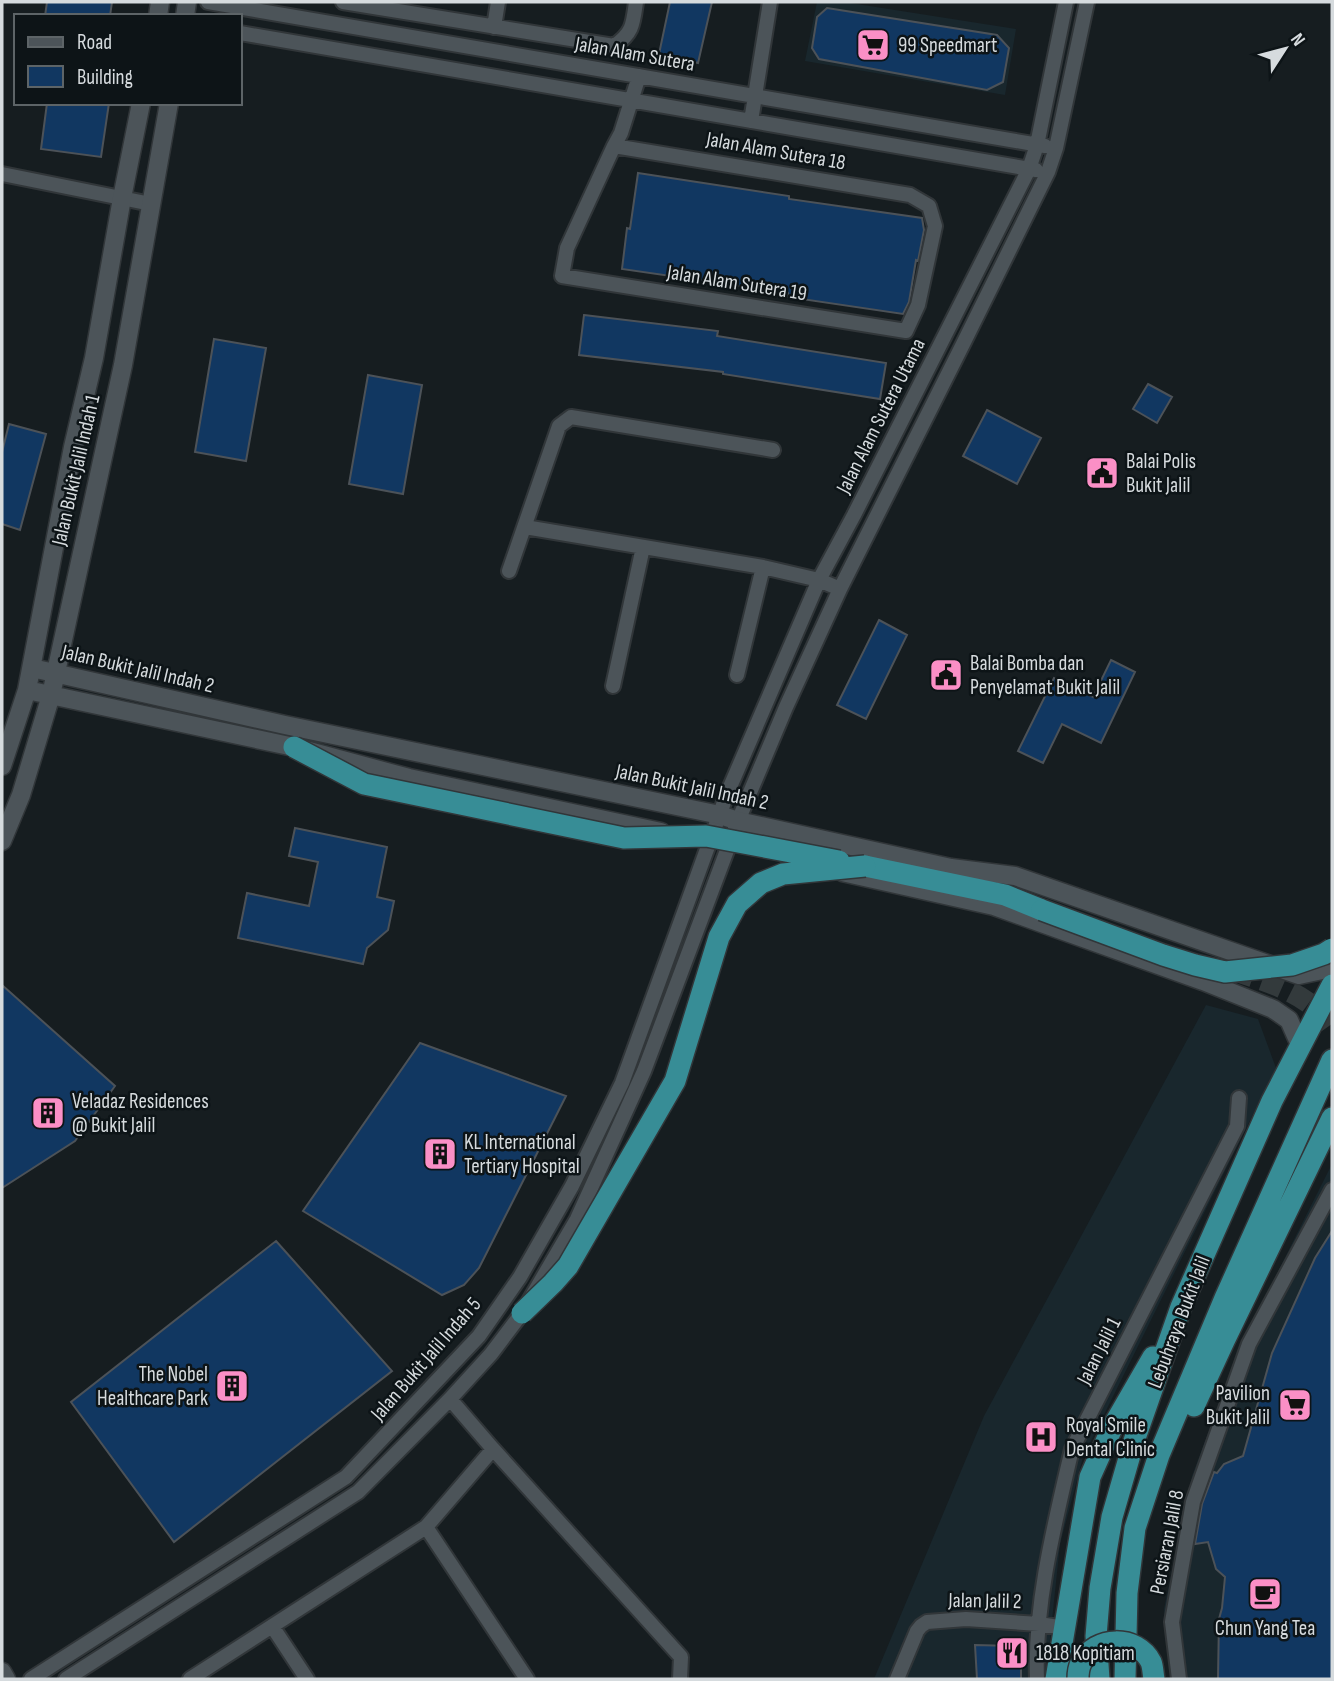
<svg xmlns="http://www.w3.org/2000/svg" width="1334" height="1681" viewBox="0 0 1334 1681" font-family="'Sofia Sans Condensed',sans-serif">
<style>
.built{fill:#19272d}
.building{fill:#113761;stroke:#4c5258;stroke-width:2}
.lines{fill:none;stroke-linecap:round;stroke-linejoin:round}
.trunk-tunnel{stroke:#333a3c;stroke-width:21;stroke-dasharray:21 10;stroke-linecap:butt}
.minor-casing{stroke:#313639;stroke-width:18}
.tertiary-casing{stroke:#313639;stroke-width:21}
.trunk-casing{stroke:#313639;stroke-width:24}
.minor{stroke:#4c5459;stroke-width:14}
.tertiary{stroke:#4c5459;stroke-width:18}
.trunk{stroke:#378d96;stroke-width:21}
.trunk-bridge-casing{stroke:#313639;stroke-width:24;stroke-linecap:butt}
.trunk-bridge{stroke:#378d96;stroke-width:21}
.labels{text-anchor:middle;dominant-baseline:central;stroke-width:5;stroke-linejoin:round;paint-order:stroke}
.poi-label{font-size:21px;fill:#d6dbde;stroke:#0d1417;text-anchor:start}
.street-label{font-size:21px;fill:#d6dbde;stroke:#0d1417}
</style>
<rect width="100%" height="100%" fill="#161d20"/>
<path class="built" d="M817 2H844L1016 29 1005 95 805 61Z
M1206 1005 1258 1019 1276 1068 1083 1457 1060 1544 1047 1668 1048 1679H874L984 1416Z
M1332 1164V1679H1170L1164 1609 1192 1476 1240 1347Z"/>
<path class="building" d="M47 2H112L110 16H45Z
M670 2H712L698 63 659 54Z
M827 8 997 35 1009 48 1003 82 987 90 819 59 812 48 817 17Z
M47 103H109L101 157 41 149Z
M638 173 789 196V199L922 218 924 230 918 261 916 260 909 302 903 314 788 297V293L622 269 627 228 630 229Z
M584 315 718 331 717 336 886 363 880 399 723 374V372L579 355Z
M214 339 266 348 246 461 195 452Z
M368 375 422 385 403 494 349 484Z
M1148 384 1172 397 1157 423 1133 409Z
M987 410 1041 438 1017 484 963 456Z
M9 424 46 434 20 530 2 524V452Z
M879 620 907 635 866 719 837 705Z
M1111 660 1135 672 1101 743 1062 724 1043 763 1018 751 1054 678 1093 697Z
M295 828 387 847 377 897 394 901 388 930 367 948 363 964 238 938 247 893 309 906 318 862 289 856Z
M2 985 115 1086 75 1141 2 1188Z
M420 1043 566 1096 479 1268 464 1285 442 1295 303 1211Z
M1332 1231V1679H1218L1219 1619 1222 1608 1225 1577 1216 1569 1208 1542 1195 1544 1202 1504 1214 1472 1217 1473 1224 1464 1243 1456 1272 1353 1315 1258Z
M276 1241 392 1371 174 1542 71 1402Z
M975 1645 1013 1646 1021 1656V1679H977Z"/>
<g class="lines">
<path class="trunk-tunnel" d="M1233 970C1270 983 1309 993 1332 1027"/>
<defs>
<path id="minor" d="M208 2 1045 146
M343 2 614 46C633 33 633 24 636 2
M494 27 498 2
M240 33 1036 170
M751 121 770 2
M614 146 910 195 929 206 935 226 918 305 906 331 562 276 567 248 614 146 621 133 639 76
M2 174 151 204
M525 527 763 567 819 580 840 589
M509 571 559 426 571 417 773 450
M737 675 763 567
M613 686 643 547
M450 1399 493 1449 681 1657 680 1679
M426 1527 527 1679
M272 1626 307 1679
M31 1679 346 1477 479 1336 520 1277 572 1186 622 1083 727 794 819 580 854 515 1029 169 1037 145 1066 2
M66 1679 358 1492 450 1399 491 1354 522 1313 577 1219 644 1071 738 821 786 707 840 589 963 344 1048 172 1056 148 1087 2
M190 1679 426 1527 493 1449
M897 1679 917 1631 921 1626 927 1622 966 1619 1039 1624 1065 1628
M1037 1679C1034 1604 1055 1522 1072 1449L1237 1126 1239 1098
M1179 1679 1172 1622 1193 1502 1249 1344 1332 1190"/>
<path id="tertiary" d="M158 16 160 2
M185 16 187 2
M32 668 285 725 720 815 738 821 951 868 1015 876 1299 975 1327 969 1332 965
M27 690 294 747 409 778 661 832
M2 766 27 690 73 447 94 358 122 198 141 103
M2 841 21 795 51 695 123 365 169 103
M842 872 994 906 1203 981 1273 1009 1289 1020 1300 1045
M2 1672 6 1679"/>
<path id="trunk" d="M865 866 1005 895 1042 910
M1194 1406 1224 1341 1332 1118
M1056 1679 1090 1477 1112 1428 1153 1357
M1099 1679 1096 1636 1100 1588 1112 1517 1134 1441 1181 1307 1272 1101 1332 985
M1125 1679 1127 1593 1135 1528 1159 1455 1225 1298 1332 1060"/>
</defs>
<use href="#minor" class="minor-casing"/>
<use href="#tertiary" class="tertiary-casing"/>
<use href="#trunk" class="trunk-casing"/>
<use href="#minor" class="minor"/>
<use href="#tertiary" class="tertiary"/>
<use href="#trunk" class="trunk"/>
<defs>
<path id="trunk-bridge" d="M294 747 364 784 624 838 706 836 839 861
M1042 910 1163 955 1195 965 1225 972 1292 965 1324 954 1332 949
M522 1313 553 1283 568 1266 675 1081 719 937 737 904 761 883 783 874 865 866
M1078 1679C1078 1674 1079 1667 1081 1663 1095 1635 1137 1635 1151 1662 1153 1667 1153 1674 1154 1679"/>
</defs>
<use href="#trunk-bridge" class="trunk-bridge-casing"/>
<use href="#trunk-bridge" class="trunk-bridge"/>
</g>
<defs>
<symbol id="supermarket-square" viewBox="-11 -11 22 22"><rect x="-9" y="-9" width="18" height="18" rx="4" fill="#fb8fc6" stroke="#0d1417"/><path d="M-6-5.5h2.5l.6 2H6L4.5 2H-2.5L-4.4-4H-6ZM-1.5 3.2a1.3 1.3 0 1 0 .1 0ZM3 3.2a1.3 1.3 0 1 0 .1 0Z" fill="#111"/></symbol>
<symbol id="civic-square" viewBox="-11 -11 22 22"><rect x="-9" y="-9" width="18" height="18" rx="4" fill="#fb8fc6" stroke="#0d1417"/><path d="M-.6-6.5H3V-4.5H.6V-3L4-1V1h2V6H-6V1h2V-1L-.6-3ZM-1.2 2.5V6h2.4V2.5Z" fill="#111"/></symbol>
<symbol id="building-square" viewBox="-11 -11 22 22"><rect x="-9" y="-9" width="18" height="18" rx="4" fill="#fb8fc6" stroke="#0d1417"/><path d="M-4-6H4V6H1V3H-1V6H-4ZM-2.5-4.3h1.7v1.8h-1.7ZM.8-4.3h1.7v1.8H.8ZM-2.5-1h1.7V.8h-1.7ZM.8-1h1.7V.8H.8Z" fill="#111"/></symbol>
<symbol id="hospital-square" viewBox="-11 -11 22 22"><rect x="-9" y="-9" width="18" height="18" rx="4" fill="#fb8fc6" stroke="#0d1417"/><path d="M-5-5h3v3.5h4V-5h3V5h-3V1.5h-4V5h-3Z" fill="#111"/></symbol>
<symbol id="cafe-square" viewBox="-11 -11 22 22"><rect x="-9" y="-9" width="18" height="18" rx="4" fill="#fb8fc6" stroke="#0d1417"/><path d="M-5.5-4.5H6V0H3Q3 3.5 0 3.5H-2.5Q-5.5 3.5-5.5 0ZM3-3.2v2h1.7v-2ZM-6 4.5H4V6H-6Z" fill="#111"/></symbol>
<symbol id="restaurant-square" viewBox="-11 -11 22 22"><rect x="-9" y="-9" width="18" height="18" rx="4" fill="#fb8fc6" stroke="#0d1417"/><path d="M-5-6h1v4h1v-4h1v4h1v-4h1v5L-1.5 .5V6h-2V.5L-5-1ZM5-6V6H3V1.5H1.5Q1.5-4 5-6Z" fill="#111"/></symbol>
</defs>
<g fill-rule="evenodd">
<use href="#supermarket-square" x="854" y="26" width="38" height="38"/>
<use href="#civic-square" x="1083" y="454" width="38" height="38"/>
<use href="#civic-square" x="927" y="656" width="38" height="38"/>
<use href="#building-square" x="29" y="1094" width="38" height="38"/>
<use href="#building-square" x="421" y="1135" width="38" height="38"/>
<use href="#building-square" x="213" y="1367" width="38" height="38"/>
<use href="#supermarket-square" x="1276" y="1386" width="38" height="38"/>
<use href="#hospital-square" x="1022" y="1418" width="38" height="38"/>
<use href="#cafe-square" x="1246" y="1575" width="38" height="38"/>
<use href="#restaurant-square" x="993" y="1634" width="38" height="38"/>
</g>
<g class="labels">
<g class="poi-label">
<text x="898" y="45">99 Speedmart</text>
<text x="1126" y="461">Balai Polis<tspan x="1126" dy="24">Bukit Jalil</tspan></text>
<text x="970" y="663">Balai Bomba dan<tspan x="970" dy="24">Penyelamat Bukit Jalil</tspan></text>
<text x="72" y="1101">Veladaz Residences<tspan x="72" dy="24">@ Bukit Jalil</tspan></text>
<text x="464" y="1142">KL International<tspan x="464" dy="24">Tertiary Hospital</tspan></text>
<text x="208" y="1374" text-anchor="end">The Nobel<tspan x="208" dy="24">Healthcare Park</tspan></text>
<text x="1270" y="1393" text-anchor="end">Pavilion<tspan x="1270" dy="24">Bukit Jalil</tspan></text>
<text x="1066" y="1425">Royal Smile<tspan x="1066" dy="24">Dental Clinic</tspan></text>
<text x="1265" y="1628" text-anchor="middle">Chun Yang Tea</text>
<text x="1036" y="1653">1818 Kopitiam</text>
</g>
<g class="street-label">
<text transform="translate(635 54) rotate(10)">Jalan Alam Sutera</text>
<text transform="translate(776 151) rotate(10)">Jalan Alam Sutera 18</text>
<text transform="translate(737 283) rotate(9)">Jalan Alam Sutera 19</text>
<text transform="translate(881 416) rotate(-63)">Jalan Alam Sutera Utama</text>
<text transform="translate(76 470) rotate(-77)">Jalan Bukit Jalil Indah 1</text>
<text transform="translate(138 669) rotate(13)">Jalan Bukit Jalil Indah 2</text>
<text transform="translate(692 787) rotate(12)">Jalan Bukit Jalil Indah 2</text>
<text transform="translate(1179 1322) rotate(-69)">Lebuhraya Bukit Jalil</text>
<text transform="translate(1099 1351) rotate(-63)">Jalan Jalil 1</text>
<text transform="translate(426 1359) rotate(-49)">Jalan Bukit Jalil Indah 5</text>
<text transform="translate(1167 1542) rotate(-79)">Persiaran Jalil 8</text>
<text transform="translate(985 1601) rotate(1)">Jalan Jalil 2</text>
</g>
</g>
<rect width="1334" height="1681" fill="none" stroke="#d6dbde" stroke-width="7"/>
<rect x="14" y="14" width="228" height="91" fill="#0d1417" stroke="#5d6467" stroke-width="2"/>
<rect x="28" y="37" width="35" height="10" fill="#4c5459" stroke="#5d6467" stroke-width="2"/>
<text x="77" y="49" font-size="21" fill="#d6dbde">Road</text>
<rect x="28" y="66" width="35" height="21" fill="#113761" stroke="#5d6467" stroke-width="2"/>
<text x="77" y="84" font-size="21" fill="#d6dbde">Building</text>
<g transform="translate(1285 49) rotate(54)" stroke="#0d1417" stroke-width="5" paint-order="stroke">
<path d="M0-5L12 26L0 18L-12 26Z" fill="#d6dbde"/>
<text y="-10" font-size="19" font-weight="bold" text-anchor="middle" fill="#d6dbde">N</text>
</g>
</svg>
